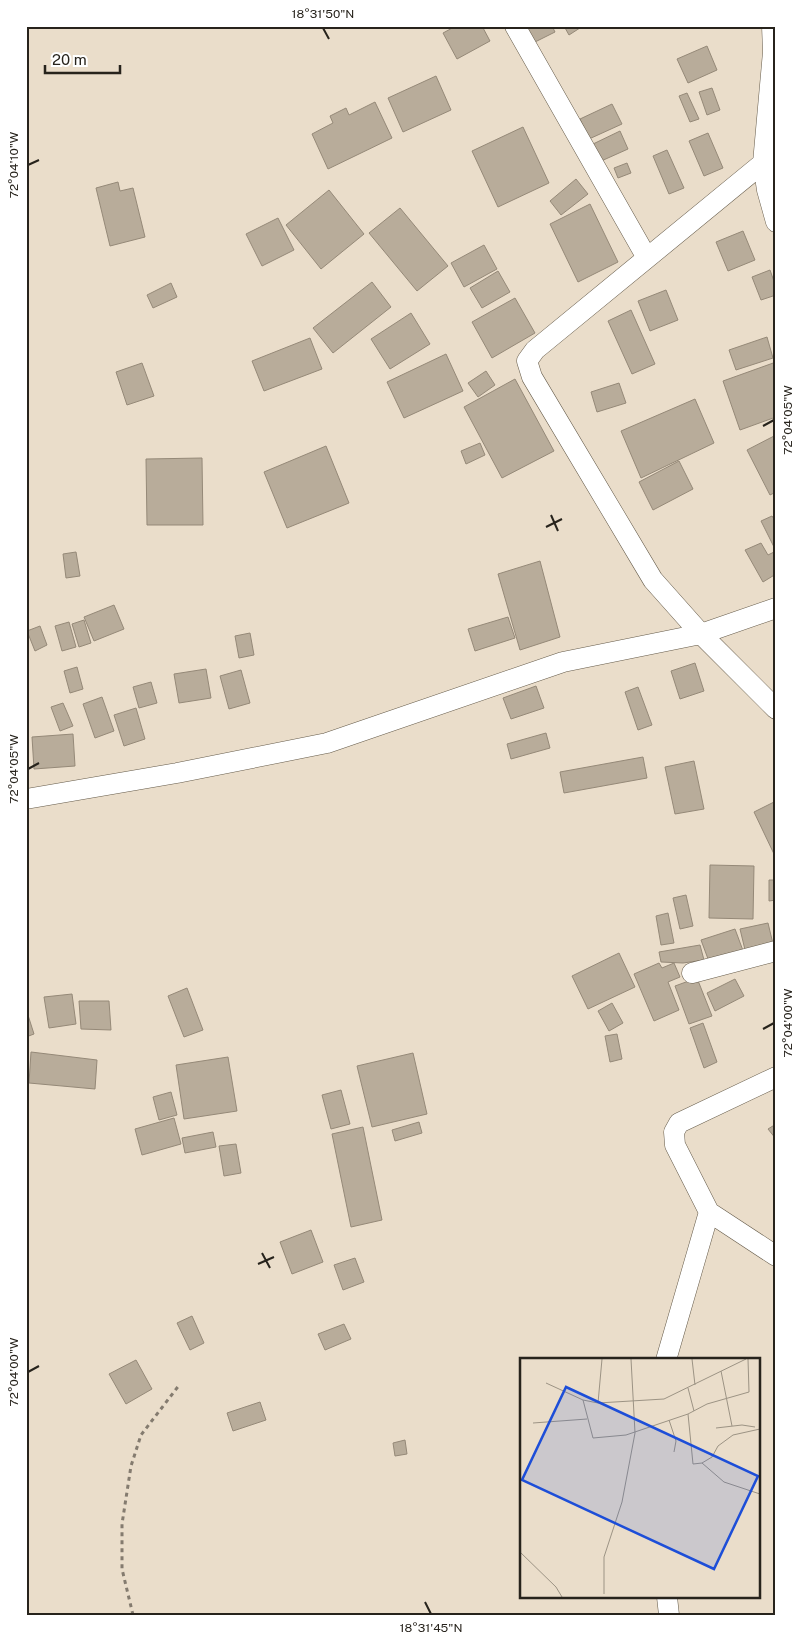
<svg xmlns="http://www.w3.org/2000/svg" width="802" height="1641" viewBox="0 0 802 1641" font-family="'Public Sans',sans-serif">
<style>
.building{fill:#b8ac9a;stroke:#958978}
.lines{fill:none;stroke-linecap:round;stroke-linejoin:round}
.minor-casing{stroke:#655b4a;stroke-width:21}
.path{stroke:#847b6f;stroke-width:3;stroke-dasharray:4 4;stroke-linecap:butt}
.minor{stroke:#fff;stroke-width:20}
.ticks{fill:none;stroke:#27231c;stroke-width:2}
.inset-road{fill:none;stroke:#9c9384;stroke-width:1}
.view{fill:#1d4ed8;fill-opacity:0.15;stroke:#1d4ed8;stroke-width:2.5}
.inset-edge{fill:none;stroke:#27231c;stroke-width:2.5}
.neatline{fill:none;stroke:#27231c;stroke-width:2}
.ticks-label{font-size:12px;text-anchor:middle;fill:#27231c}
</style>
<rect width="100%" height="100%" fill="#eaddca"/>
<path class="building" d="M456 26H482L490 41 457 59 443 33Z
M525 26H552L555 32 527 46Z
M564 26H583L569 35Z
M707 46 717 70 688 83 677 59Z
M436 76 451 110 403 132 388 98Z
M712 88 720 110 707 115 699 92Z
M687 93 699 119 690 122 679 96Z
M375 102 392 138 328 169 312 134 333 123 330 116 346 108 349 115Z
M612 104 622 124 589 139 580 119Z
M523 127 549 183 498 207 472 151Z
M620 131 628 149 599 162 591 145Z
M708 133 723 168 704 176 689 141Z
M667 150 684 188 669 194 653 156Z
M627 163 631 173 618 178 614 168Z
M576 179 588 194 561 215 550 201Z
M118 182 120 191 133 188 145 237 110 246 96 188Z
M329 190 364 234 321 269 286 225Z
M590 204 618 262 578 282 550 224Z
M400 208 448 266 417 291 369 233Z
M278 218 294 250 262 266 246 234Z
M743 231 755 260 728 271 716 242Z
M484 245 497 269 464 287 451 263Z
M770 270 776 287V295L761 300 752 277Z
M498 271 510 292 482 308 470 288Z
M372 282 391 307 333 353 313 328Z
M171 283 177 297 153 308 147 295Z
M666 290 678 320 650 331 638 301Z
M515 298 535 333 492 358 472 322Z
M631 310 655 364 632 374 608 321Z
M411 313 430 344 390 369 371 339Z
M767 337 773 358 736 370 729 350Z
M310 338 322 369 264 391 252 361Z
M446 354 463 391 404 418 387 382Z
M776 362V417L740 430 723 381Z
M142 363 154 396 127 405 116 372Z
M486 371 495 385 478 397 468 383Z
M515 379 554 451 502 478 464 407Z
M619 383 626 403 597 412 591 392Z
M695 399 714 443 641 478 621 431Z
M776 435V492L770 495 747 450Z
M480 443 485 455 466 464 461 451Z
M326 446 349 503 287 528 264 472Z
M202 458 203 525H147L146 459Z
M679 461 693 489 653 510 639 482Z
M772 516 776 522V546L774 547 761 521Z
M761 543 768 555 776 551V574L763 582 745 550Z
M76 552 80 576 66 578 63 554Z
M540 561 560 637 520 650 498 574Z
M114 605 124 629 94 641 84 617Z
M508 617 515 638 475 651 468 629Z
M84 620 91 643 79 647 72 624Z
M69 622 76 647 62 651 55 626Z
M40 626 47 645 35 651 27 631Z
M250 633 254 655 239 658 235 636Z
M695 663 704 691 680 699 671 671Z
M77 667 83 689 70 693 64 671Z
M206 669 211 698 179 703 174 674Z
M241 670 250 703 229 709 220 676Z
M151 682 157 703 139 708 133 687Z
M536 686 544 708 511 719 503 698Z
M638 687 652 725 638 730 625 692Z
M102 697 114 731 95 738 83 704Z
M63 703 73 726 60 731 51 707Z
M136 708 145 739 124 746 114 715Z
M546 733 550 748 511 759 507 744Z
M73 734 75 766 34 769 32 737Z
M643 757 647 778 564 793 560 772Z
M694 761 704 809 675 814 665 767Z
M776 801V853L774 854 754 812Z
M710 865 754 866 753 919 709 918Z
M769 880H776V900L769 901Z
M686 895 693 926 680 929 673 898Z
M668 913 674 943 661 945 656 916Z
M768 923 774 948 746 954 740 929Z
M735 929 745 956 711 967 701 940Z
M700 945 704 960 683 963 661 962 659 952Z
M619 953 635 987 588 1009 572 976Z
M659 963 662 968 674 963 680 977 668 982 679 1010 654 1021 634 974Z
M697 978 712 1016 689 1024 675 986Z
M735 979 744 996 715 1011 707 993Z
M187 988 203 1030 184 1037 168 996Z
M72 994 76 1024 49 1028 44 997Z
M79 1001H109L111 1030 81 1029Z
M612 1003 623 1023 609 1031 598 1011Z
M26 1012H27L34 1034 26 1037Z
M703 1023 717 1062 704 1068 690 1028Z
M617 1034 622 1059 610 1062 605 1036Z
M31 1052 97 1060 95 1089 29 1083Z
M413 1053 427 1114 372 1127 357 1066Z
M228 1057 237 1111 184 1119 176 1065Z
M341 1090 350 1124 331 1129 322 1095Z
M171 1092 177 1115 159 1120 153 1097Z
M174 1118 181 1144 142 1155 135 1129Z
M419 1122 422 1133 395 1141 392 1130Z
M776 1124V1139L768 1129Z
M363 1127 382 1220 351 1227 332 1134Z
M213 1132 216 1147 185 1153 182 1138Z
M236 1144 241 1173 224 1176 219 1146Z
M311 1230 323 1262 292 1274 280 1242Z
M355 1258 364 1282 343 1290 334 1265Z
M192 1316 204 1343 190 1350 177 1323Z
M344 1324 351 1339 325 1350 318 1334Z
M136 1360 152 1389 126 1404 109 1374Z
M260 1402 266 1420 233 1431 227 1413Z
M405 1440 407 1454 395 1456 393 1443Z"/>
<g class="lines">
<defs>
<path id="minor" d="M515 26 647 258
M772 26 773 52 763 163 767 190 776 222
M763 163 535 350 527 361 532 377 653 580 701 634 776 709
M26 799 177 773 327 743 563 662 701 634 776 608
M692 973 776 951
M776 1077 679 1123 674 1132 675 1145 709 1212 776 1256
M666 1360 709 1212
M667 1597 669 1615"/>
</defs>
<use href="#minor" class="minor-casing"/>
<path class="path" d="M133 1615 122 1569V1524L131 1466 141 1435 180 1384"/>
<use href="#minor" class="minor"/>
</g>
<path class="ticks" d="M323 28 329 39M28 165 39 160M763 426 774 420M551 515 558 531M546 527 562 519M28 769 39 763M763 1029 774 1023M262 1253 270 1268M258 1264 274 1257M28 1372 39 1366M425 1602 431 1614"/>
<g transform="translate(520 1358)">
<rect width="240" height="240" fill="#eaddca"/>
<path class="inset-road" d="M172 1 175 27M201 13 212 68M26 25 63 42 78 45 144 41 226 1M168 30 174 53M63 42 73 80 106 77 168 56 187 46 229 34 228 1M78 45 82 1M168 56 173 106 182 105 192 99 198 88 213 77 240 71M149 62 156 83 154 94M13 65 67 61M196 70 222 67 235 69M182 105 204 124 240 136M0 194 36 229 42 239M84 236V199L102 144 115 75 111 1"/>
<path class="view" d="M46 29 238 118 194 211 2 122Z"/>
<rect width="240" height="240" class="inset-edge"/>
</g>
<rect width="802" height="1641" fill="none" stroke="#ffffff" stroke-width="55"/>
<path d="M45 65v8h75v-8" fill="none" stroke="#27231c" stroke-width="2.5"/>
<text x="52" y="65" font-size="15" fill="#27231c" stroke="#ffffff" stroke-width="4" paint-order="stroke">20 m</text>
<rect x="28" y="28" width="746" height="1586" class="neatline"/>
<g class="ticks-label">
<text x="323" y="18">18°31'50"N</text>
<text transform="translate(14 165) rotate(-90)" y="4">72°04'10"W</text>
<text transform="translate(788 420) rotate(-90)" y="4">72°04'05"W</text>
<text transform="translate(14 769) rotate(-90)" y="4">72°04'05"W</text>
<text transform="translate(788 1023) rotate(-90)" y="4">72°04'00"W</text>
<text transform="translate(14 1372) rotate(-90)" y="4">72°04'00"W</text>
<text x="431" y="1632">18°31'45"N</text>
</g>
</svg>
